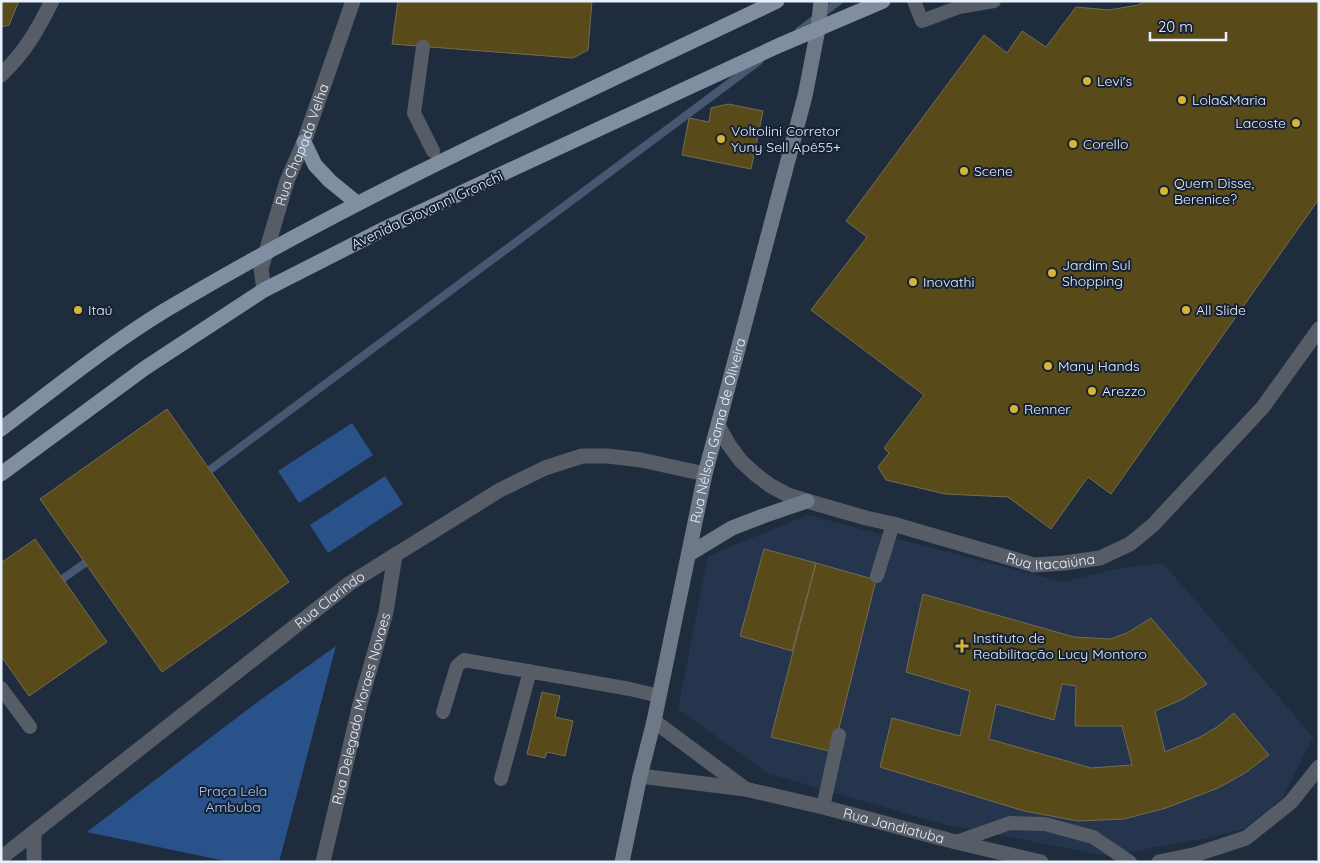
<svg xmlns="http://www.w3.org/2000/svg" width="1320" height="863" viewBox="0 0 1320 863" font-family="Quicksand,sans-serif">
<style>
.built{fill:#24354d}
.green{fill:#29528a}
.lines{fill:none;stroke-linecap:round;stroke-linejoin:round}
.stream{stroke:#465872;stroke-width:8}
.building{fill:#594a19;stroke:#746c53;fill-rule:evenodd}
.service{stroke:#565d67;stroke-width:14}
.minor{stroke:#565d67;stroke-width:15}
.tertiary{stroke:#565d67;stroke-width:15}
.secondary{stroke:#6e7988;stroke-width:15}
.primary{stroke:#818ea1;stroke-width:15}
.poi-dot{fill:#d8b434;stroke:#152234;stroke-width:2}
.labels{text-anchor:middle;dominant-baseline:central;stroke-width:4;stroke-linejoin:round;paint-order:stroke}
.poi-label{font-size:14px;fill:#e8f1fd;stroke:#152234;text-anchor:start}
.street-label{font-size:14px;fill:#e8f1fd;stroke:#152234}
.park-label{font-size:14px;fill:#b1cbef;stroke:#152234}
</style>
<rect width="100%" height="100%" fill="#1e2c3e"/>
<path class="built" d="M808 515 1062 582 1121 568 1163 563 1313 737 1283 797 1244 829 1207 838 1107 856 942 824 767 773 678 709 708 556Z"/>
<path class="green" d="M352 423 373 455 299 503 278 471Z
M385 476 403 504 328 553 310 525Z
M336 646 279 862H230L87 832 252 706Z"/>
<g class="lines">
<path class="stream" d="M799 31 839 1
M203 475 759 61
M54 585 92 558"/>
</g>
<path class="building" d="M1 1H19L9 25 1 27Z
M398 1H592L588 50 573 58 392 44Z
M1146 1H1319V199L1111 494 1088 477 1051 529 1008 497 945 494 886 480 878 467 889 453 884 448 924 395 811 310 867 237 846 221 984 35 1007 53 1022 31 1046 47 1076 7 1109 10 1138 5Z
M728 104 763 111 751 169 682 155 689 118 709 122 711 108Z
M167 409 289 582 162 672 40 499Z
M35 539 107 642 29 696 1 656V563Z
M764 549 816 563 792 651 740 636Z
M816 563 876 580 833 752 771 737Z
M923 594 1074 637 1110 639 1127 633 1151 618 1207 684 1181 700 1155 711 1165 752 1200 737 1217 727 1234 713 1269 755 1245 773 1218 788 1166 808 1124 819 1078 821 1024 811 880 767 892 718 960 736 970 691 906 672ZM1062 684 1076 686 1075 726H1122L1132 765 1091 768 989 739 996 704 1054 720Z
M542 692 560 696 555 717 573 721 565 756 547 752 545 758 527 754Z"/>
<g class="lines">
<path class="service" d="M914 1 922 21 959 7 994 1
M423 47 414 113 433 151
M877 576 893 524
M1 688 30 727
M443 712 457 666 464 660 630 689 659 696
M501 779 530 671
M823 807 839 735
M956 842 1010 823 1045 824 1093 837 1130 862"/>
<g class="minor">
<path id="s1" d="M264 290 261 269 287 181 304 142 353 1"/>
<path d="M34 862V833"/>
<path id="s2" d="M323 862 360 704 386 612 395 555"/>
</g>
<g class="tertiary">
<path d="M1 75C25 52 37 31 52 1"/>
<path id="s3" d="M719 427 729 445 741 461 755 474 771 486 788 495 807 501 866 518 893 524 1034 565 1064 563 1100 558 1130 544 1153 525 1263 407 1319 329"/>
<path d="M654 721 744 788"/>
<path id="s4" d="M640 776 745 789 823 807 956 842 1041 862"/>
<path id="s5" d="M1 858 350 583 500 490 545 468 582 456H608L641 460 705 474"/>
<path d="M1159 862 1197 854 1246 838 1291 802 1319 767"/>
</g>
<g class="secondary">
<path d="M689 554 732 528 763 516 807 501"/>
<path id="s6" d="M622 862 640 776 654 721 705 474 805 96 818 29 821 1"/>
</g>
<path class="primary" d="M304 142 315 165 330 181 357 203
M1 429C54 389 107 346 164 311 361 193 570 100 777 1
M1 474 145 368 264 290 384 229 521 165 780 45 883 1"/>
</g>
<g class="poi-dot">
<circle cx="1087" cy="81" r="5"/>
<circle cx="1182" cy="100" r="5"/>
<circle cx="1296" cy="123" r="5"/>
<circle cx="721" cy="139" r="5"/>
<circle cx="1073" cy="144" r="5"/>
<circle cx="964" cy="171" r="5"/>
<circle cx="1164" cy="191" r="5"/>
<circle cx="1052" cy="273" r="5"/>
<circle cx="913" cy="282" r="5"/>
<circle cx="78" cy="310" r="5"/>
<circle cx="1186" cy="310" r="5"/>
<circle cx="1048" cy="366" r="5"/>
<circle cx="1092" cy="391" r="5"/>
<circle cx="1014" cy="409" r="5"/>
<path d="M959.5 638.5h5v5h5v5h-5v5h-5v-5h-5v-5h5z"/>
</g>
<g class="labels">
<g class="poi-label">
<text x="1097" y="81">Levi's</text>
<text x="1192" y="100">Lola&amp;Maria</text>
<text x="1286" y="123" text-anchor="end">Lacoste</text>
<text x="731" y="131">Voltolini Corretor<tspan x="731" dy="16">Yuny Sell Apê55+</tspan></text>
<text x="1083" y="144">Corello</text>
<text x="974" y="171">Scene</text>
<text x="1174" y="183">Quem Disse,<tspan x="1174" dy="16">Berenice?</tspan></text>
<text x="1062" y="265">Jardim Sul<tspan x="1062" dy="16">Shopping</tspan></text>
<text x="923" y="282">Inovathi</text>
<text x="88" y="310">Itaú</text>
<text x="1196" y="310">All Slide</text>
<text x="1058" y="366">Many Hands</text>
<text x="1102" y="391">Arezzo</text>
<text x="1024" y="409">Renner</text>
<text x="973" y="638">Instituto de<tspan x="973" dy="16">Reabilitação Lucy Montoro</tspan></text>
</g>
<g class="street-label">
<text stroke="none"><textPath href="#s1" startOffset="152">Rua Chapada Velha</textPath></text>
<text transform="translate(427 210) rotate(-25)">Avenida Giovanni Gronchi</text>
<text stroke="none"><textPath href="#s6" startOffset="442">Rua Nélson Gama de Oliveira</textPath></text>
<text stroke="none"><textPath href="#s3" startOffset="371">Rua Itacaiúna</textPath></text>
<text stroke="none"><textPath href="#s5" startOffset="418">Rua Clarindo</textPath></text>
<text stroke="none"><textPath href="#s2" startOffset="158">Rua Delegado Moraes Novaes</textPath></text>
<text stroke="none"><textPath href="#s4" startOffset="259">Rua Jandiatuba</textPath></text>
</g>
<g class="park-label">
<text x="233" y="791">Praça Lela<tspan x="233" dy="16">Ambuba</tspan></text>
</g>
</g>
<rect width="1320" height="863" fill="none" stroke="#e8f1fd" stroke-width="5"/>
<path d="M1150 32v8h76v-8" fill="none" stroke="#e8f1fd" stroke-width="2.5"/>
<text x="1158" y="32" font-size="15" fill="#e8f1fd" stroke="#152234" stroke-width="4" paint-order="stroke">20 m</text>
</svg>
